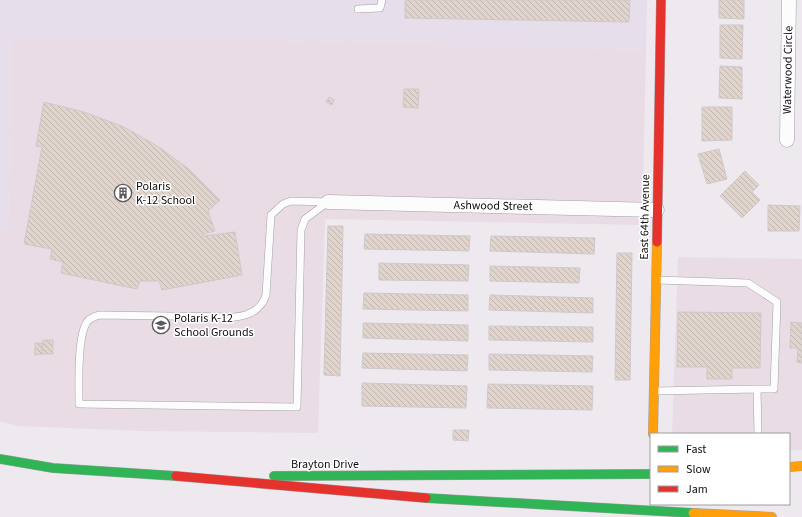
<svg xmlns="http://www.w3.org/2000/svg" width="802" height="517" viewBox="0 0 802 517" font-family="'Source Sans 3',sans-serif">
<style>
.commercial{fill:#eadce5}
.built{fill:#e7deec}
.education{fill:#eadce4}
.building{fill:url(#building-back-hatch);stroke:#cdc9ca}
.lines{fill:none;stroke-linecap:round;stroke-linejoin:round}
.lane-casing{stroke:#a4a1a5;stroke-width:8}
.street-casing{stroke:#a4a1a5;stroke-width:15}
.fast-casing{stroke:#a4a1a5;stroke-width:10}
.slow-casing{stroke:#a4a1a5;stroke-width:10}
.jam-casing{stroke:#a4a1a5;stroke-width:10}
.lane{stroke:#fcfcfd;stroke-width:7}
.street{stroke:#fcfcfd;stroke-width:14}
.fast{stroke:#30b455;stroke-width:9}
.slow{stroke:#ff9f0a;stroke-width:9}
.jam{stroke:#e5322d;stroke-width:9}
.labels{text-anchor:middle;dominant-baseline:central;stroke-width:3;stroke-linejoin:round;paint-order:stroke}
.street-label{font-size:12px;fill:#0f0c10;stroke:#fff}
.poi-label{font-size:12px;fill:#0f0c10;stroke:#fff;text-anchor:start}
</style>
<defs>
<pattern id="building-back-hatch" width="6" height="6" patternUnits="userSpaceOnUse"><rect width="6" height="6" fill="#e1d4cc"/><path d="M-1 5l2 2M0 0l6 6M5-1l2 2" fill="none" stroke="#c0b5ae"/></pattern>
</defs>
<rect width="100%" height="100%" fill="#ede9ef"/>
<path class="commercial" d="M678 257 802 259V450H789V434H672Z"/>
<path class="built" d="M0 0H647L646 50 160 37 12 39 8 230 0 229Z"/>
<path class="education" d="M160 37 646 50 642 225 325 219 318 433 143 431 18 426 0 421V229H8L12 39Z"/>
<path class="building" d="M405 0H630L629 22 405 18Z
M719 0H744V19L719 18Z
M720 25H743L742 59 720 58Z
M720 66 742 67V99L719 98Z
M404 89H419L418 108 403 107Z
M329 97 334 100 332 105 326 102Z
M44 102 84 112 124 127 159 147 190 170 220 200 208 211 215 231 203 234 204 236 235 232 242 275 162 290 159 281H140L137 289 61 273 63 262 50 259 52 249 24 244 42 147 36 146Z
M702 107H732V140L702 141Z
M719 149 727 179 707 184 698 154Z
M745 171 759 185 752 192 760 200 742 218 720 196Z
M768 205 800 206 799 231H768Z
M328 226H343L340 376 324 375Z
M365 234 470 236 469 251 364 249Z
M491 236 595 238 594 254 490 251Z
M617 253H632L630 380H615Z
M379 263 469 265 468 281 379 280Z
M490 266 580 268 579 283 490 281Z
M364 293 468 295V311L363 309Z
M490 295 593 298V313L489 310Z
M678 312 761 313 760 368H732V379H707V367H677Z
M791 322 802 323V363L797 362 798 348H790Z
M363 323 468 325V341L363 338Z
M489 326 593 327V342L489 340Z
M43 340H53V354H42Z
M35 343H42V354L35 355Z
M363 353 468 355 467 371 362 368Z
M489 354 593 356 592 372 489 370Z
M362 383 467 386 466 408 362 406Z
M488 384 593 386 592 410 487 408Z
M453 430H469L468 441 453 440Z"/>
<g class="lines">
<defs>
<path id="lane" d="M358 9 380 8 382 0
M291 201 328 202 305 219 301 230 297 407 79 404C79 385 77 337 87 322 90 318 95 316 100 315L235 317C250 315 261 310 266 295L271 215 283 204Z
M657 280 748 283 777 302 774 389H757
M654 391 757 389 758 434"/>
<path id="street" d="M787 140 789 0
M328 202 657 210"/>
<path id="fast" d="M0 459 53 468 176 476
M274 476 651 474
M426 498 693 513"/>
<path id="slow" d="M653 434 657 242
M789 467 802 466
M693 513 772 517"/>
<path id="jam" d="M657 242 661 0
M176 476 426 498"/>
</defs>
<use href="#lane" class="lane-casing"/>
<use href="#street" class="street-casing"/>
<use href="#fast" class="fast-casing"/>
<use href="#slow" class="slow-casing"/>
<use href="#jam" class="jam-casing"/>
<use href="#lane" class="lane"/>
<use href="#street" class="street"/>
<use href="#fast" class="fast"/>
<use href="#slow" class="slow"/>
<use href="#jam" class="jam"/>
</g>
<defs>
<symbol id="building-ring" viewBox="-11 -11 22 22"><circle r="9.5" fill="#fff" stroke="#5d595e" stroke-width="1.5"/><path d="M-4-6H4V6H1V3H-1V6H-4ZM-2.5-4.3h1.7v1.8h-1.7ZM.8-4.3h1.7v1.8H.8ZM-2.5-1h1.7V.8h-1.7ZM.8-1h1.7V.8H.8Z" fill="#5d595e"/></symbol>
<symbol id="school-ring" viewBox="-11 -11 22 22"><circle r="9.5" fill="#fff" stroke="#5d595e" stroke-width="1.5"/><path d="M0-5L7-2L0 1L-7-2ZM-4 1L0 2.5L4 1V4Q0 6-4 4Z" fill="#5d595e"/></symbol>
</defs>
<g fill-rule="evenodd">
<use href="#building-ring" x="113" y="183" width="20" height="20"/>
<use href="#school-ring" x="151" y="315" width="20" height="20"/>
</g>
<g class="labels">
<g class="street-label">
<text transform="translate(788 70) rotate(-89)">Waterwood Circle</text>
<text transform="translate(493 206) rotate(1)">Ashwood Street</text>
<text transform="translate(645 217) rotate(-89)">East 64th Avenue</text>
<text x="325" y="464">Brayton Drive</text>
</g>
<g class="poi-label">
<text x="136" y="186">Polaris<tspan x="136" dy="14">K-12 School</tspan></text>
<text x="174" y="318">Polaris K-12<tspan x="174" dy="14">School Grounds</tspan></text>
</g>
</g>
<rect x="650" y="433" width="140" height="72" fill="#ffffff" stroke="#9f9e9f"/>
<rect x="658" y="446" width="20" height="6" fill="#30b455" stroke="#9f9e9f"/>
<text x="686" y="453" font-size="12" fill="#0f0c10">Fast</text>
<rect x="658" y="466" width="20" height="6" fill="#ff9f0a" stroke="#9f9e9f"/>
<text x="686" y="473" font-size="12" fill="#0f0c10">Slow</text>
<rect x="658" y="486" width="20" height="6" fill="#e5322d" stroke="#9f9e9f"/>
<text x="686" y="493" font-size="12" fill="#0f0c10">Jam</text>
</svg>
